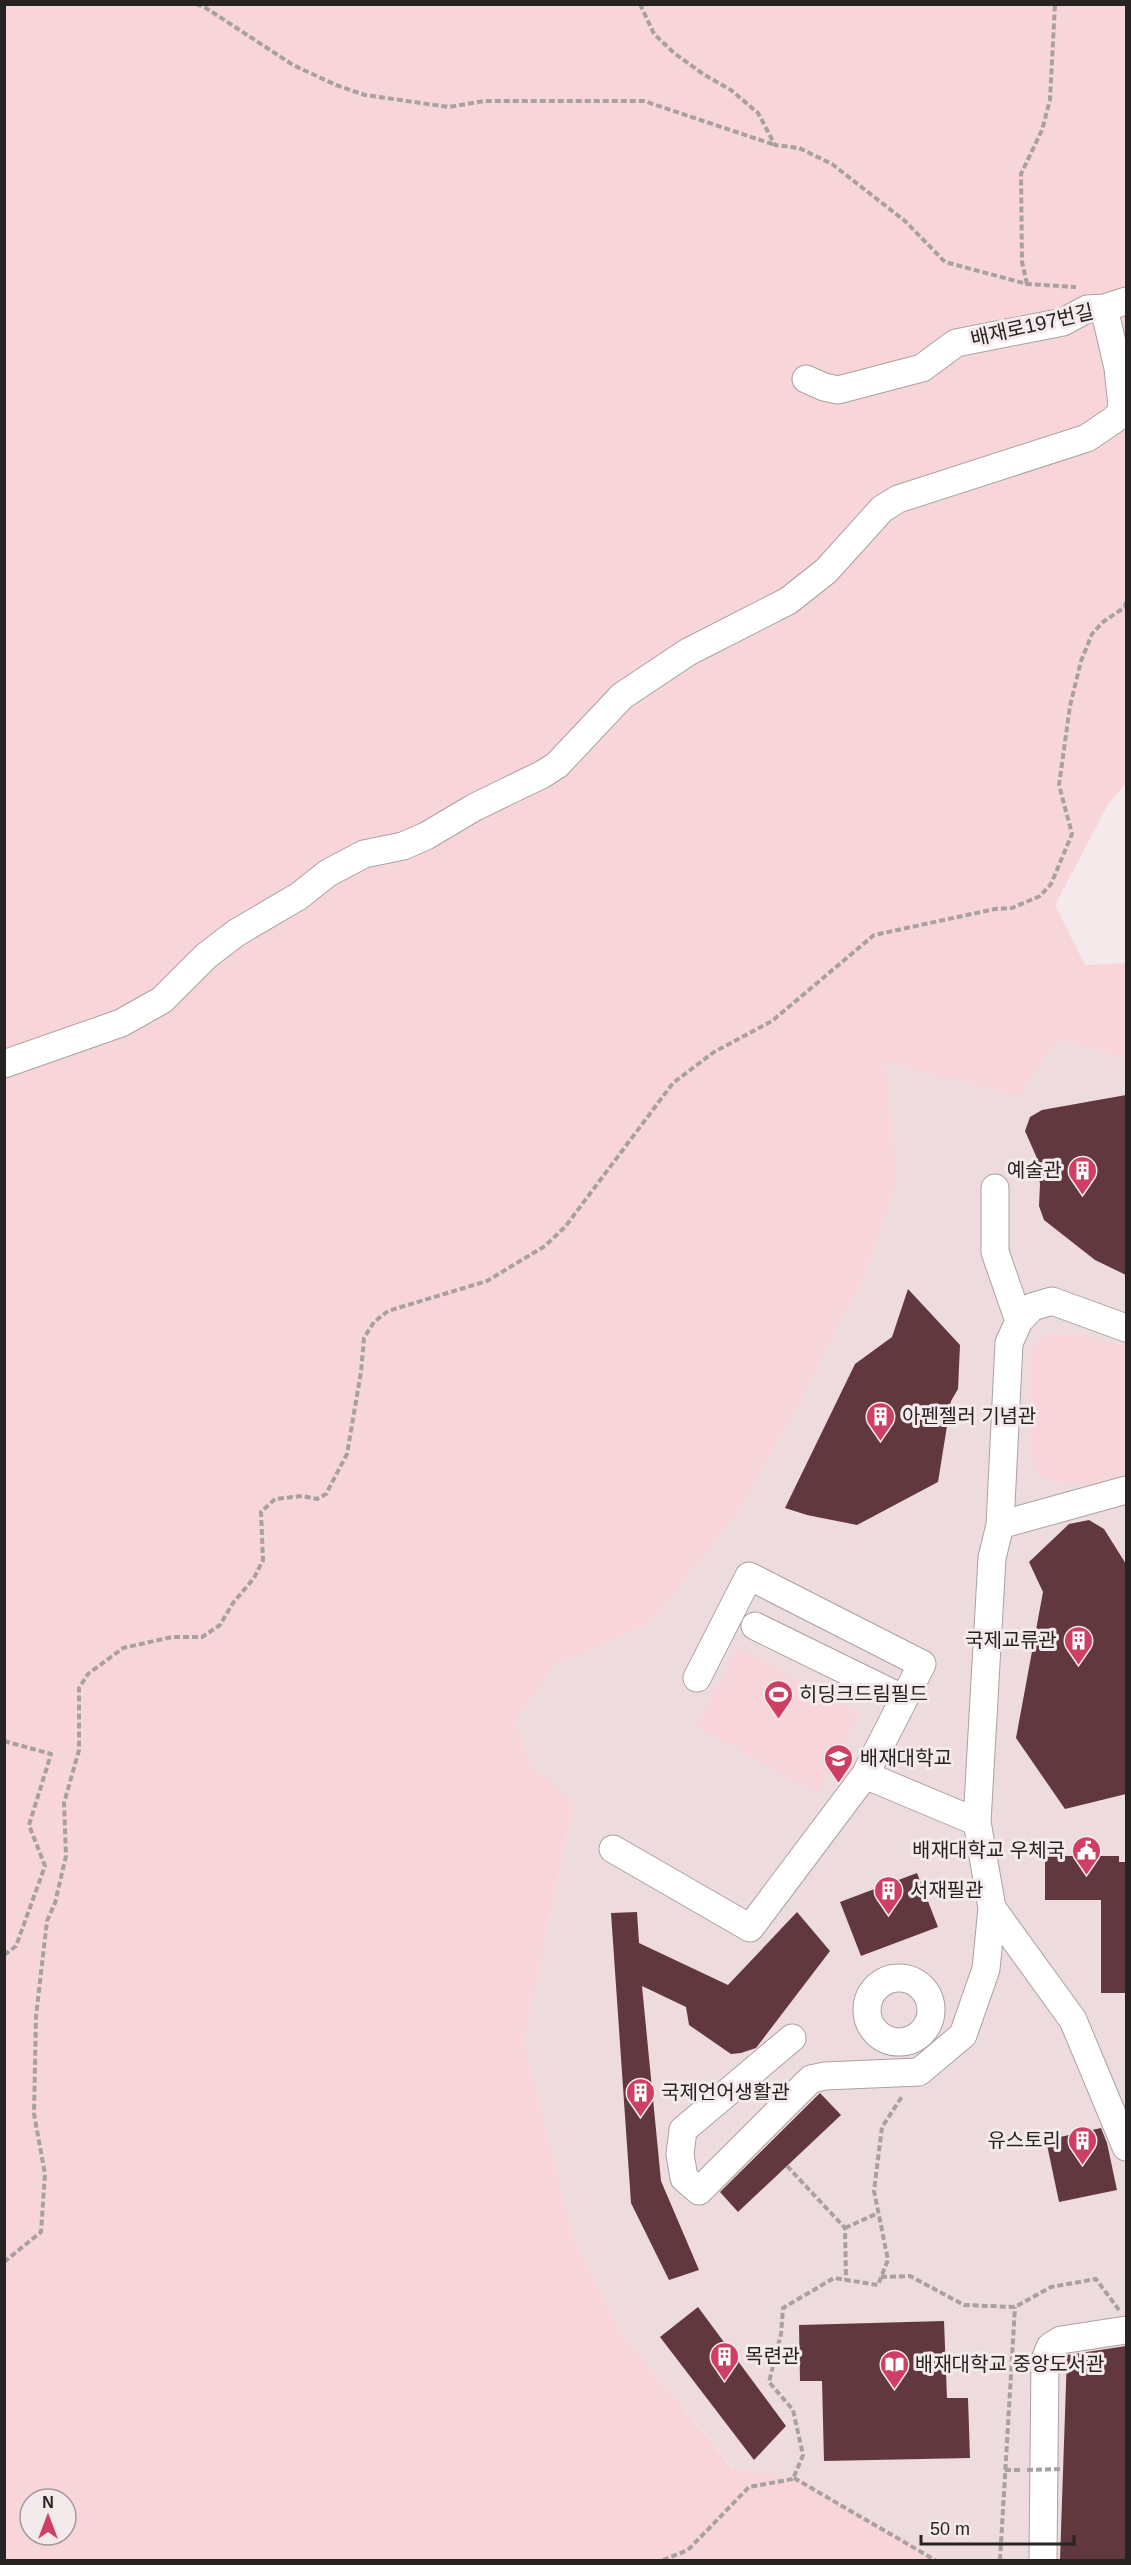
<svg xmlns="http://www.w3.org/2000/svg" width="1131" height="2565" viewBox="0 0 1131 2565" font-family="Arial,'Noto Sans KR',sans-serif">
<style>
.built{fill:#eedbdd}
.green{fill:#f8d5d9;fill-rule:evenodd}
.building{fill:#62383f}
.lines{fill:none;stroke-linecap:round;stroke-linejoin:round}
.minor-casing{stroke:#aaa1a2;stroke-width:29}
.path{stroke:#a8a0a1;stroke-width:4;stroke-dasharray:6 3;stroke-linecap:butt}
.minor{stroke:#fff;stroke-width:27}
.path-bridge{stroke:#a8a0a1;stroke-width:4;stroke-dasharray:6 3;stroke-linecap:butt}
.labels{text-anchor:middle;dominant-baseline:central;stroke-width:6;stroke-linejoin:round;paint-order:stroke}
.street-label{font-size:20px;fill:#272323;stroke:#f4eaeb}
.poi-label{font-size:20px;fill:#272323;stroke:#f4eaeb;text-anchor:start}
</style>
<rect width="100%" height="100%" fill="#f4eaeb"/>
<path class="built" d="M1057 1040 1126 1058V2560H935L801 2479 734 2469 621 2332 573 2239 524 2040 574 1803 530 1765 516 1721 555 1665 651 1623 738 1513 795 1411 864 1276 897 1178 885 1060 1017 1097Z"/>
<path class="green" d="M5 5H1126V386L1101 418 1126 432V783L1109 803 1055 905 1085 965 1126 963V1058L1057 1040 1018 1097 885 1061 897 1178 864 1276 795 1411 738 1513 651 1623 555 1665 516 1721 530 1765 574 1802 524 2040 573 2239 621 2332 733 2469 801 2479 935 2560H5ZM30 2499H66V2535H30Z
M1050 1333 1079 1334 1126 1346V1478C1105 1482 1051 1492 1037 1472 1034 1469 1033 1462 1032 1458V1351L1040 1338Z
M739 1648 860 1714 817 1793 696 1726Z"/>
<path class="building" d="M1126 1095V1275L1095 1260 1044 1220 1039 1206 1040 1184 1036 1156 1025 1131 1030 1117 1042 1110Z
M908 1289 960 1345 958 1389 951 1401 938 1482 857 1525 807 1515 785 1508 855 1364 892 1337Z
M1089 1520 1104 1529 1126 1564V1794L1065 1809 1016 1738 1043 1592 1029 1562 1069 1524Z
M1045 1856H1119V1862H1126V1993H1101V1900H1045Z
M917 1873 938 1927 861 1956 840 1902Z
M637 1912 639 1943 728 1985 797 1912 830 1951 756 2048 741 2053 731 2054 689 2025 686 2007 642 1986 661 2181 699 2270 669 2280 631 2203 611 1913Z
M820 2093 841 2115 738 2212 720 2192Z
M1101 2128 1107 2143 1117 2190 1059 2202 1046 2140Z
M698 2307 786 2426 754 2460 660 2337Z
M944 2321 947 2398H968L970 2458 824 2461 822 2381H800L799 2325Z
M1126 2346V2560H1060L1067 2355Z"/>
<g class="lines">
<defs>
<path id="minor" d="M806 379 824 387 838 390 922 368 956 343 1063 322 1087 309 1104 308 1126 301
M4 1064 121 1023 162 1000 206 956 236 933 299 896 328 873 364 854 403 846 426 836 475 807 543 774 557 765 622 696 688 652 788 601 826 571 882 509 898 499 1087 438 1115 419 1120 413 1122 406 1118 368 1104 308
M995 1188V1252L1019 1321
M1126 1328 1052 1301 1032 1307 1019 1321 1009 1343 1000 1525 992 1558 977 1822 992 1908 1073 2020 1126 2147
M1000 1525 1126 1490
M755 1626 904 1699
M865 1775 977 1822
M613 1849 750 1928 865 1775 922 1664 749 1576 697 1678
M867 2010a32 32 0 1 1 64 0a32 32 0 1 1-64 0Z
M792 2038 683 2130 680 2154 684 2178 699 2191 811 2079 825 2076 919 2072 963 2035 986 1969 992 1908
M1043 2560 1045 2360 1050 2347 1061 2340 1126 2330"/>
</defs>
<use href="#minor" class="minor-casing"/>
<path class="path" d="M196 4 206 8 293 65 336 85 365 95 449 107 484 101H644L775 145
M640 4 654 34 674 53 703 74 731 90 758 113 775 145 799 148 832 164 905 221 945 262 1027 284 1076 287
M1027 284 1022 262 1021 174 1042 130 1050 100 1055 4
M4 1741 51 1754 29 1825 45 1866 16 1946 4 1955
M787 2166 845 2228 846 2280
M845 2228 878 2213
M4 2262 41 2232 45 2174 34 2114 36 2016 47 1921 55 1903 66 1856 64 1803 79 1750V1688L88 1674 123 1648 172 1637H202L220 1625 233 1603 254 1578 263 1560 261 1512 275 1499 302 1496 317 1499 326 1494 347 1454 361 1372 364 1338 374 1322 388 1311 487 1281 545 1246 565 1227 673 1083 714 1052 772 1021 874 935 995 909 1012 908 1040 896 1051 884 1072 834 1059 785 1070 706 1081 661 1092 634 1103 622 1125 607 1126 602
M881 2277 910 2276 964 2305 1015 2307 1051 2287 1096 2279 1119 2310
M1005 2470H1023
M794 2478 935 2560
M663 2560 688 2550 749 2487 793 2479 803 2455 793 2410 769 2382 781 2334 783 2308 834 2278 878 2285 888 2260 874 2191 882 2127 903 2095
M1000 2560 1015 2307"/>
<use href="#minor" class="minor"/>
<path class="path-bridge" d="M1027 2470 1061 2469"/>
</g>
<defs>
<symbol id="building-pin" viewBox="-11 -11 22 30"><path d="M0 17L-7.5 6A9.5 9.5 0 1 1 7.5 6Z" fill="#cf3f64" stroke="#f4eaeb"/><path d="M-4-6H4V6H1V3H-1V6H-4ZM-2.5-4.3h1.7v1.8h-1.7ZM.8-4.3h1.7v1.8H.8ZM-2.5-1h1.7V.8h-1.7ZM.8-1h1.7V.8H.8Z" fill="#fff"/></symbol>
<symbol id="stadium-pin" viewBox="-11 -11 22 30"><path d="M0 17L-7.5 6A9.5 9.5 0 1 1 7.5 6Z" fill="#cf3f64" stroke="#f4eaeb"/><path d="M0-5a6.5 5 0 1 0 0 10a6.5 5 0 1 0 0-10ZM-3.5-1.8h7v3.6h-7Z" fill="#fff"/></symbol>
<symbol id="university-pin" viewBox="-11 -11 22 30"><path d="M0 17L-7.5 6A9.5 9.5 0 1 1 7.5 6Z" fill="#cf3f64" stroke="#f4eaeb"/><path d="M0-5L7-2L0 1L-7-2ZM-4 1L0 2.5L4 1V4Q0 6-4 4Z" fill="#fff"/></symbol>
<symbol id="civic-pin" viewBox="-11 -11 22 30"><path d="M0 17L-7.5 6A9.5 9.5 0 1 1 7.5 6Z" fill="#cf3f64" stroke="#f4eaeb"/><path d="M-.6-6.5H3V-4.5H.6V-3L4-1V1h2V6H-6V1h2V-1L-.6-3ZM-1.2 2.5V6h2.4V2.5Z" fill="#fff"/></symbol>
<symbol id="library-pin" viewBox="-11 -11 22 30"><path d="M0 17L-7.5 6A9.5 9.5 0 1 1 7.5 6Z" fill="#cf3f64" stroke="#f4eaeb"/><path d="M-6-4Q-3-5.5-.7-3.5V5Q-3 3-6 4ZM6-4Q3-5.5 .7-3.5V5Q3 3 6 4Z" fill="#fff"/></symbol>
</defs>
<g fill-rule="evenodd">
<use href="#building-pin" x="1066" y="1154" width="33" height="45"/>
<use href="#building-pin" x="864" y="1400" width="33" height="45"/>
<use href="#building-pin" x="1062" y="1624" width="33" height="45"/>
<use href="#stadium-pin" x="762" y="1678" width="33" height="45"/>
<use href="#university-pin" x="822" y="1742" width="33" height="45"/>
<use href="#civic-pin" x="1070" y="1834" width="33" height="45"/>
<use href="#building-pin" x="872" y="1874" width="33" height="45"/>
<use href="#building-pin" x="624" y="2076" width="33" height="45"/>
<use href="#building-pin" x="1066" y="2124" width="33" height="45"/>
<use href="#building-pin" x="708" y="2340" width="33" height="45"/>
<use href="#library-pin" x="878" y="2348" width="33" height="45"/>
</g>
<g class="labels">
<g class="street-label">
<text transform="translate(1032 325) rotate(-13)">배재로197번길</text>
</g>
<g class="poi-label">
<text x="1062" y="1170" text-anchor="end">예술관</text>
<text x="902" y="1416">아펜젤러 기념관</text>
<text x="1057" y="1640" text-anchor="end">국제교류관</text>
<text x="799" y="1694">히딩크드림필드</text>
<text x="860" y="1758">배재대학교</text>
<text x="1065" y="1850" text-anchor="end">배재대학교 우체국</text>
<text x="910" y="1890">서재필관</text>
<text x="661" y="2092">국제언어생활관</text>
<text x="1061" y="2140" text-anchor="end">유스토리</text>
<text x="745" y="2356">목련관</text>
<text x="915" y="2364">배재대학교 중앙도서관</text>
</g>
</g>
<rect width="1131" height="2565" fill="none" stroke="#272323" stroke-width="12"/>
<g transform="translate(48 2517)"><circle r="28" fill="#f4eaeb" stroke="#a29a9b" stroke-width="1.5"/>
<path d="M0-4.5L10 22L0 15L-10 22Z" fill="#cf3f64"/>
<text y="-9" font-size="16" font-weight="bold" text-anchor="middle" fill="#272323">N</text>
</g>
<path d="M921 2535v9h153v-9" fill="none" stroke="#272323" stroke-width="3"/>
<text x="930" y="2535" font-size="18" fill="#272323" stroke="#f4eaeb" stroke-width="4.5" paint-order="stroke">50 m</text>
</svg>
